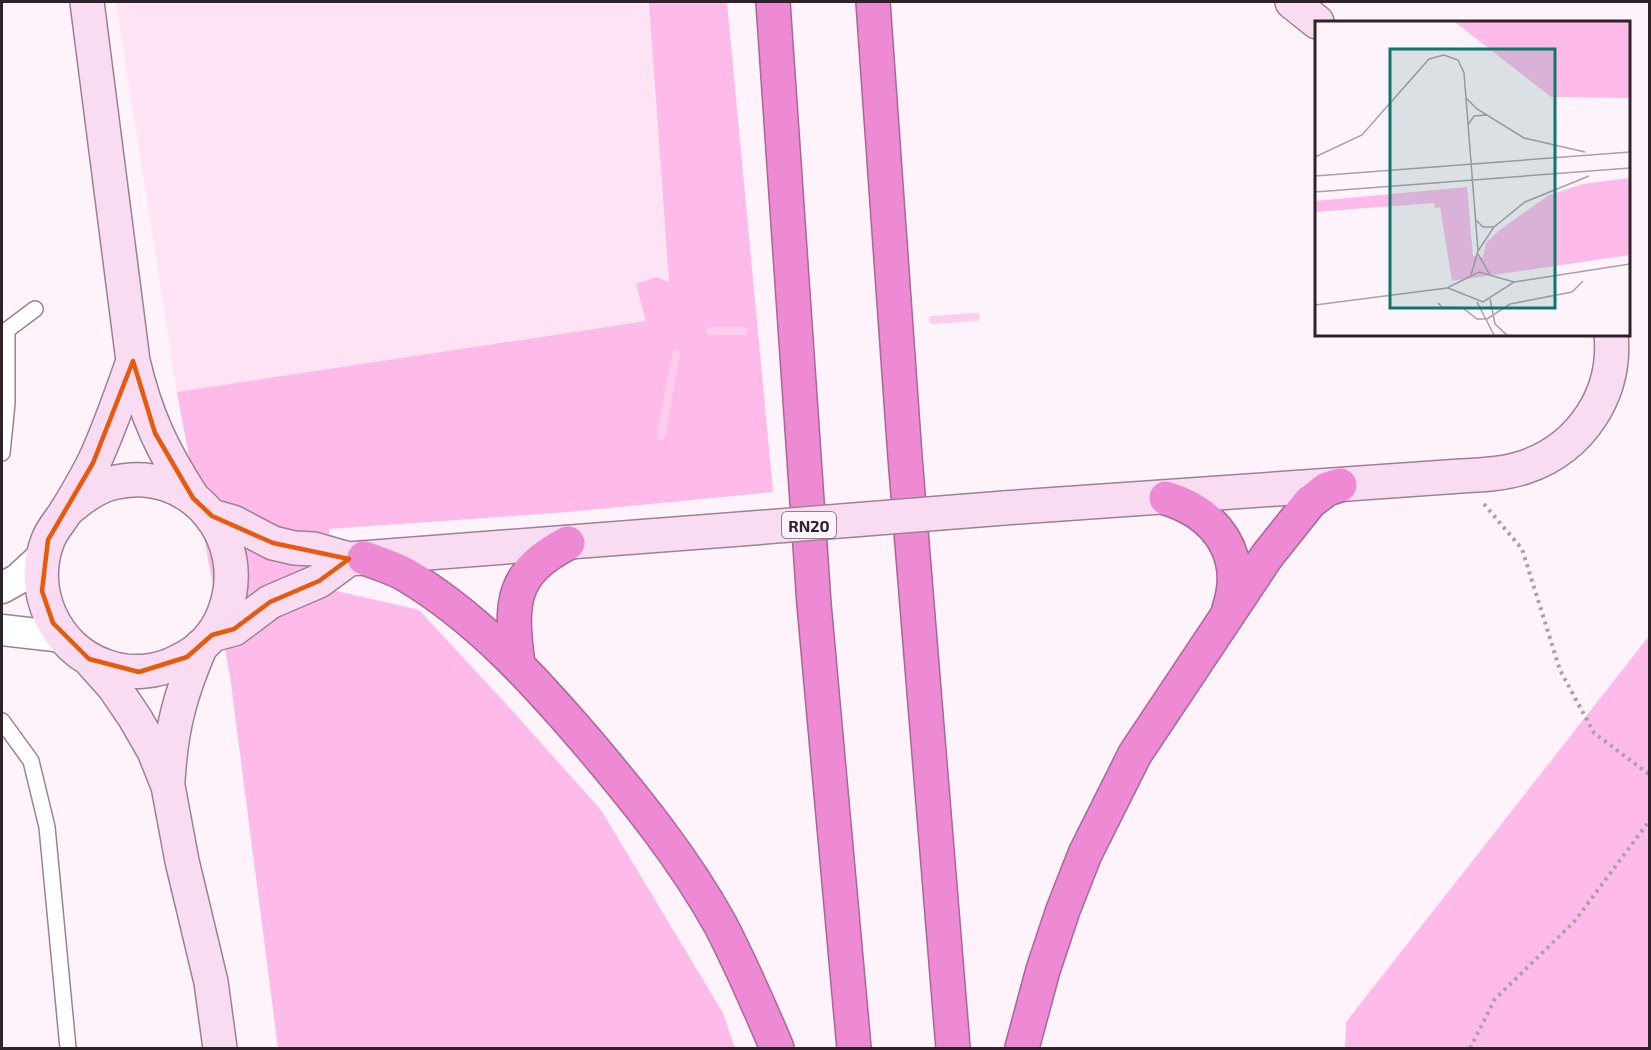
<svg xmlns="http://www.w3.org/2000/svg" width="1651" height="1050" viewBox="0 0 1651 1050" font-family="'Exo 2',sans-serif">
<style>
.built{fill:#fee3f5}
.green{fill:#febbea}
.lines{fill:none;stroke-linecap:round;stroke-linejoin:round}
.stream{stroke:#fcceed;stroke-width:8}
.lane-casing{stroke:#9b8293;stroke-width:18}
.street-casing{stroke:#9b8293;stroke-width:33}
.secondary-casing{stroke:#9b8293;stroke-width:36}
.highway-casing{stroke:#aa6698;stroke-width:36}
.path{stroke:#aba0a7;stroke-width:4;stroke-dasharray:3 4.5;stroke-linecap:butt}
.lane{stroke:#fff;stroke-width:15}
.street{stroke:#fff;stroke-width:30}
.secondary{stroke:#fadcf2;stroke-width:33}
.highway{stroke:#ed8ad3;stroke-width:33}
.secondary-bridge-casing{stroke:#9b8293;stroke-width:36;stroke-linecap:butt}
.secondary-bridge{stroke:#fadcf2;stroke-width:33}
.marked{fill:none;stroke:#e8590c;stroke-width:4.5;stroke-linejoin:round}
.labels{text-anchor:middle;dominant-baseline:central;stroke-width:4.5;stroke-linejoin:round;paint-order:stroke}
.shield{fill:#fef3fa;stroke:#6c6168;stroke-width:1.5}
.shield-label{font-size:16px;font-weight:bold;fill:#2d2329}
.inset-road{fill:none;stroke:#aaa0a6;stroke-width:1.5}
.view{fill:#0f766e;fill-opacity:0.15;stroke:#0f766e;stroke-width:3}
.inset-edge{fill:none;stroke:#2d2329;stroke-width:3}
</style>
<rect width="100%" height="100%" fill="#fef3fa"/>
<path class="built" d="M116 2H649L671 317 177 392Z"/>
<path class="green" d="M649 2H727L773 492 569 512 329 529 328 589 419 610 507 705 601 810 723 1013 735 1048H278L230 676 177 392 646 321 636 284 657 277 669 282Z
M1649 636V1048H1345L1346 1022Z"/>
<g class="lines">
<path class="stream" d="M933 320 976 317
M710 331H743
M661 436 676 354"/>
<defs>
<path id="lane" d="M2 453 7 403V330L35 309
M2 721 31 761 47 827 68 1048"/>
<path id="street" d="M2 588 18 579 43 556
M2 630 63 637"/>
<path id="secondary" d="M87 2 133 361C146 416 162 450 193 498
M1292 2 1317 22
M1004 508 1461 476C1482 475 1505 474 1525 467 1581 448 1617 394 1611 334
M66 511C80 499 94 488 112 483 190 463 253 539 224 613 216 634 200 651 179 661 157 673 129 675 105 666 55 649 28 590 48 540 52 529 61 520 67 510 76 495 86 478 94 462 109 430 121 395 133 361
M212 516 233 522 273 543 294 548 314 549 349 559 740 529
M212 635 234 629 270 602 319 581 349 559
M89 659 114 687 135 718 154 751 168 786 182 861 211 982 220 1048
M168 781C171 729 180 694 201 646"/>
<path id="highway" d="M773 2 814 604 854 1048
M873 2 905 457 953 1048
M1166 498C1217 514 1247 555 1229 609
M364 558C378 563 394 568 406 575 478 618 535 681 589 744 637 801 684 859 720 924 741 964 759 1006 777 1048
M518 664C510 604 510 573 568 543
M1022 1048 1043 970 1063 910 1085 854 1135 754 1267 556 1310 502 1327 489 1340 485"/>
</defs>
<use href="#lane" class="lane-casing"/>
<use href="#street" class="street-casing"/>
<use href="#secondary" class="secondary-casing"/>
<use href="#highway" class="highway-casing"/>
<path class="path" d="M1484 504 1522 549 1560 670 1594 733 1650 775
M1470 1048 1495 999 1574 922 1650 820"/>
<use href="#lane" class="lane"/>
<use href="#street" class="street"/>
<use href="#secondary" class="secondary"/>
<use href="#highway" class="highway"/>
<defs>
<path id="secondary-bridge" d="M740 529 1004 508"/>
</defs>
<use href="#secondary-bridge" class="secondary-bridge-casing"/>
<use href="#secondary-bridge" class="secondary-bridge"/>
</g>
<path class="marked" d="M133 361 155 433 193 498 212 516 273 543 349 559 319 581 270 602 234 629 212 635 187 657 139 672 89 659 53 623 42 591 48 540 93 463Z"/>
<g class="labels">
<rect class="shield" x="782" y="512" width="54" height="26" rx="4.5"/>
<g class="shield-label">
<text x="809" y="525">RN20</text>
</g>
</g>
<g transform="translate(1315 21)">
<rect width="315" height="315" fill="#fef3fa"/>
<path d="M140 1H315V77L236 76ZM315 157V234L137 260 125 186 120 187 119 182 0 191V180L152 166 158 235 168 236 171 222 186 208 234 174 268 163Z" fill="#febbea"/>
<path class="inset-road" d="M151 77 162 88 209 117 270 131M153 104 159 95 171 94M0 136 47 114 114 38 129 34 143 39 149 52 163 230 156 254M0 155 315 131M0 171 315 147M160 198 168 206H179M163 230 179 206 210 181 274 155M163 233 175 254M133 267 168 281 199 261 315 243M175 278 180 303 192 314M162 281 179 314M123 282 127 286 148 287 162 298H172L195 283 257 271 268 260M0 284 132 267 164 251 199 261"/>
<path class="view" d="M75 28H240V287H75Z"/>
<rect width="315" height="315" class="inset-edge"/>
</g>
<rect width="1651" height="1050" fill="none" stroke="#2d2329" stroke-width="6"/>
</svg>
